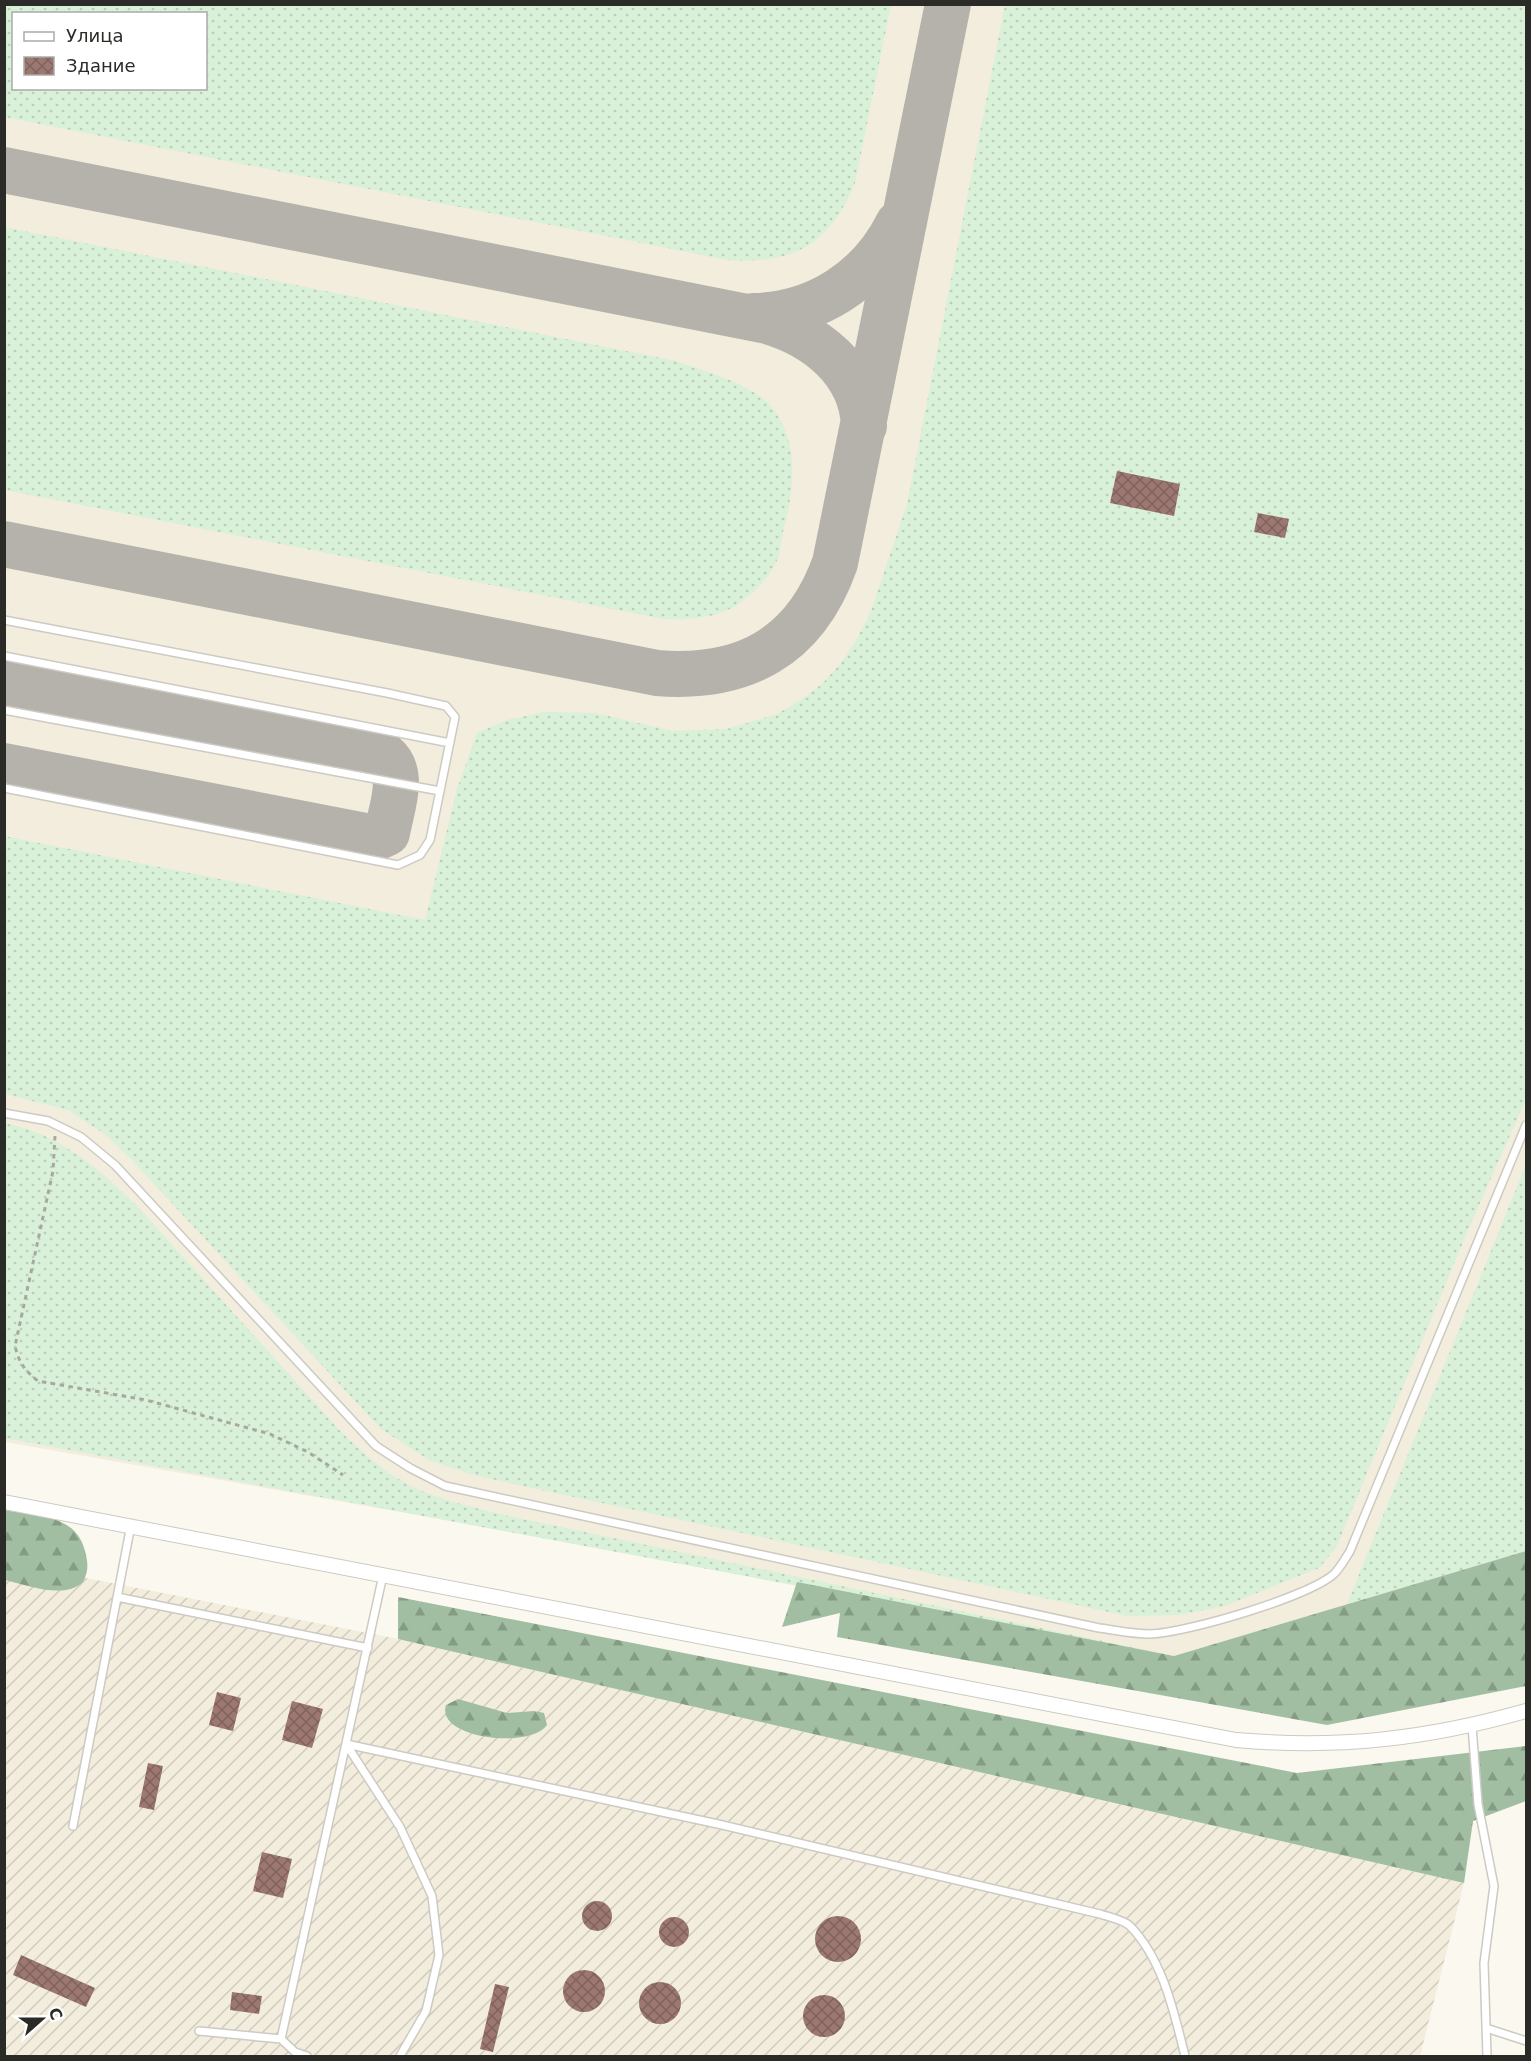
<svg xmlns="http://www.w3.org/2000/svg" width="1531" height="2061" viewBox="0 0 1531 2061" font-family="'DejaVu Sans',sans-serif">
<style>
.built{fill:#f2eddd;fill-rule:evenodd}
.industrial{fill:url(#industrial-furrows)}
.grass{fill:url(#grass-dots);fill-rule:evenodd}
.forest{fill:url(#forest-firs)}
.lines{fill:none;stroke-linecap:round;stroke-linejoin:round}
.taxiway{stroke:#b4b2aa;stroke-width:46}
.building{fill:url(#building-cross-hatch)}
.lane-casing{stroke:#cccac2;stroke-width:10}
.street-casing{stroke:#cccac2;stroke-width:16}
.path{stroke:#a8a7a0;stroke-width:3;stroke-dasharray:4.5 4.5;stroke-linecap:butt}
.lane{stroke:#fff;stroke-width:7}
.street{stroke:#fff;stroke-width:14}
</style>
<defs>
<pattern id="industrial-furrows" width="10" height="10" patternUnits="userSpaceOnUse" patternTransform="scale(1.5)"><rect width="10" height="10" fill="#f2eddd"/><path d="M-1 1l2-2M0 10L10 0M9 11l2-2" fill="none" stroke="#d0cbbe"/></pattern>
<pattern id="grass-dots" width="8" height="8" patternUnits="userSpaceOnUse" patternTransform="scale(1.5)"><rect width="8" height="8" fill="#d9f0d9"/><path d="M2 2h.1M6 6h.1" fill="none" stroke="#baceba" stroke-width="1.8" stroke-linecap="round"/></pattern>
<pattern id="forest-firs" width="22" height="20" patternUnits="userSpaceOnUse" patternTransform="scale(1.5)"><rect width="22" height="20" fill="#a2bea2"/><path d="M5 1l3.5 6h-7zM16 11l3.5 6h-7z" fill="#849b84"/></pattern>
<pattern id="building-cross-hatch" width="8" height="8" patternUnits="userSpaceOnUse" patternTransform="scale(1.5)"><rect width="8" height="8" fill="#9d7771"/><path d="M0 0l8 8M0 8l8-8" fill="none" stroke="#80625d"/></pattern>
</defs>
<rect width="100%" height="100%" fill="#faf8ef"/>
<path class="built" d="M5 5H1526V1551L1174 1656 797 1582 5 1442ZM14 14H206V88H14Z"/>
<path class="industrial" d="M4 1562 398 1639 1464 1883 1420 2056H5Z"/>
<path class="grass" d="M4 5 5 4 891 5 855 183C829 245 795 264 728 260L5 117ZM14 14H206V88H14Z
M1005 5H1526V1099L1468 1230 1336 1548 1319 1568 1225 1606 1178 1615 1128 1616 477 1476 429 1460 381 1429 131 1159 106 1135 68 1110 5 1094 4 836 425 920 457 789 477 733 507 720 545 712 595 713 673 731 727 729 777 714 799 701 822 684 841 663 857 639 871 611 907 504Z
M4 227 676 361C706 372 759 385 776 413 800 449 793 493 783 532 781 542 780 555 776 563 769 576 758 589 746 598 723 618 693 620 664 619L5 490Z
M4 1123C59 1133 99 1169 137 1206L341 1432C360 1450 379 1468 402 1481 432 1499 470 1506 504 1515L1174 1656 5 1438Z
M1526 1165V1551L1347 1604Z"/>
<path class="forest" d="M4 1510C36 1516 76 1514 85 1551 88 1563 89 1570 83 1582 64 1600 27 1585 5 1580Z
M1526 1551V1686L1327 1725 837 1637 840 1613 782 1627 797 1582 1174 1656Z
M398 1597 1297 1773 1526 1746V1801L1473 1821 1464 1883 398 1639Z
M458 1699 507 1713 534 1711 544 1713 547 1725C530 1750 435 1738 446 1705Z"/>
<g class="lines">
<path class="taxiway" d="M4 170 767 321C815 335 862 370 864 426
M753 316C816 315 870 280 898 224
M4 544 657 673C744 680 805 647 835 563L948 4
M4 682 385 756C406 774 391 809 387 833L376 838 4 766"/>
</g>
<path class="building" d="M1117 471 1180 484 1174 516 1110 503Z
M1258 513 1289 519 1285 538 1254 532Z
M217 1692 241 1698 233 1731 209 1725Z
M292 1701 323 1709 312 1748 282 1740Z
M148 1763 163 1766 154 1810 139 1807Z
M262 1852 292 1859 283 1898 253 1891Z
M582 1916a15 15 0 1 1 30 0a15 15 0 1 1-30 0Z
M815 1939a23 23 0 1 1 46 0a23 23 0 1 1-46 0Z
M659 1932a15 15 0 1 1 30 0a15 15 0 1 1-30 0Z
M21 1955 95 1988 86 2007 13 1975Z
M563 1991a21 21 0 1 1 42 0a21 21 0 1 1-42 0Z
M639 2003a21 21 0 1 1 42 0a21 21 0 1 1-42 0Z
M495 1984 509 1987 493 2052 480 2049Z
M232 1992 262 1996 259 2014 230 2010Z
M803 2016a21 21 0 1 1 42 0a21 21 0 1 1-42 0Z"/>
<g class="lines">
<defs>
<path id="lane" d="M4 620 387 693 446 706 455 717 430 840 420 855 398 865 4 788
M4 656 450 743
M4 710 440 791
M4 1113 48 1121 81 1137 115 1165 376 1446 410 1468 445 1486 1099 1628C1115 1630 1133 1634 1150 1634 1186 1633 1308 1597 1334 1574 1340 1568 1345 1559 1350 1551L1526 1125
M117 1597 368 1648
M1472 1726 1478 1804 1494 1886 1484 1963 1487 2056
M346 1744 718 1824 1100 1914C1109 1917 1124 1920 1130 1926 1163 1960 1174 2012 1185 2056
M346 1744 400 1827 432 1896 439 1955 426 2011 400 2056
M73 1826 131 1525
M1486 2028 1526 2041
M199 2031 281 2039 295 2052 307 2056
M281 2039 383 1575"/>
<path id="street" d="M4 1502 1236 1740C1339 1749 1427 1739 1526 1711"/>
</defs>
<use href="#lane" class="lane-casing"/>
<use href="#street" class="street-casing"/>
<path class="path" d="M55 1136 53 1171 15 1346C19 1363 25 1371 38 1381L146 1400 270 1434 308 1452 343 1475"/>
<use href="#lane" class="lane"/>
<use href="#street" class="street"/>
</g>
<rect width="1531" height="2061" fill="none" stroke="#2a2a26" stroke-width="12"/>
<rect x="12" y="12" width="195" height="78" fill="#ffffff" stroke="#aaaaa8" stroke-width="1.5"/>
<rect x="24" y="32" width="30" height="9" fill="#ffffff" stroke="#aaaaa8" stroke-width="1.5"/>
<text x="66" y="42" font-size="18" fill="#2a2a26">Улица</text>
<rect x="24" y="57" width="30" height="18" fill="url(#building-cross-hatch)" stroke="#aaaaa8" stroke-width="1.5"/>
<text x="66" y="72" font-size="18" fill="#2a2a26">Здание</text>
<g transform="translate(42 2019) rotate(69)" stroke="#ffffff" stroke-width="4.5" paint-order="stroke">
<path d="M0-4.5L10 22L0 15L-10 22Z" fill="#2a2a26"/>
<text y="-9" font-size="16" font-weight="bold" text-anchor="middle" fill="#2a2a26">С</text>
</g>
</svg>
